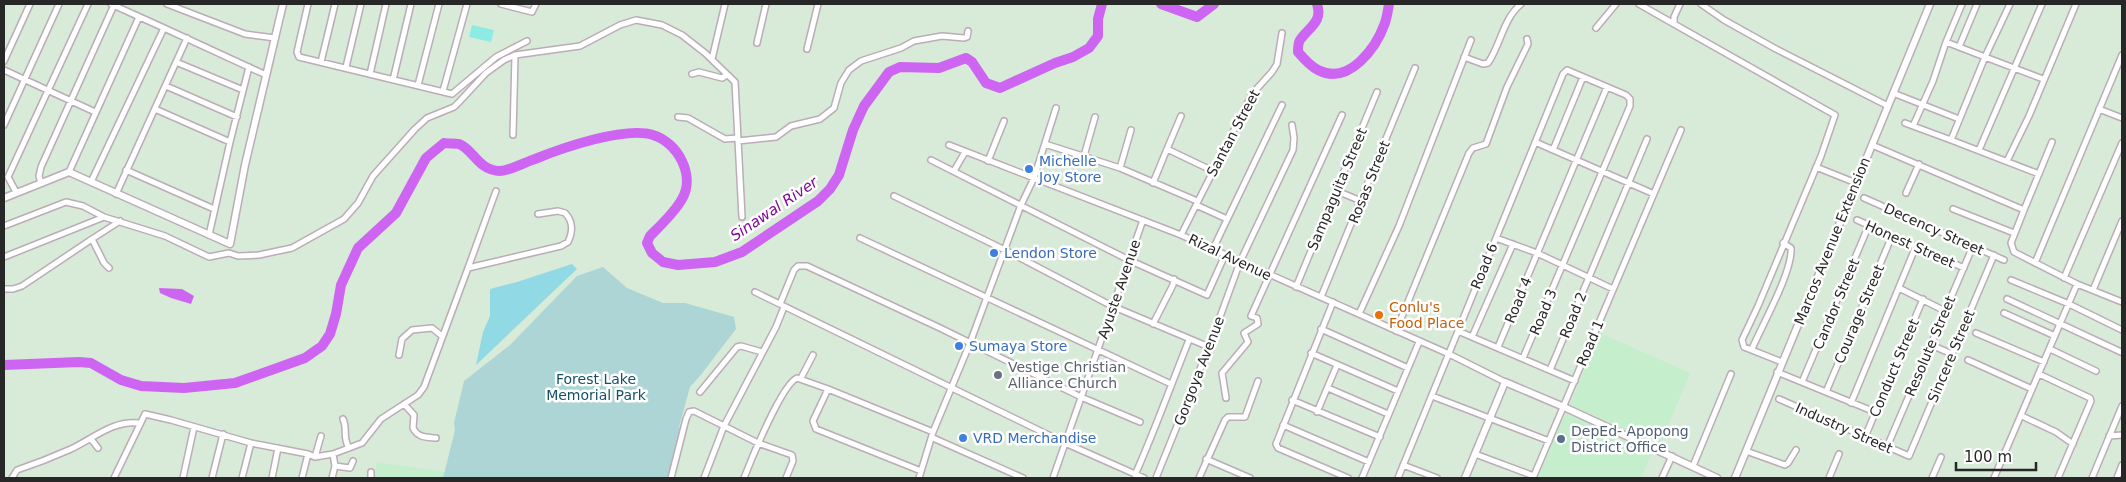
<svg xmlns="http://www.w3.org/2000/svg" width="2126" height="482" viewBox="0 0 2126 482" font-family="'DejaVu Sans',sans-serif">
<style>
.education{fill:#c5eecc}
.green{fill:#91d9e4}
.cemetery{fill:#aed5d5}
.pitch{fill:#8cece3}
.water{fill:#ce65f2}
.lines{fill:none;stroke-linecap:round;stroke-linejoin:round}
.river{stroke:#ce65f2;stroke-width:10}
.minor-casing{stroke:#bcacb7;stroke-width:8}
.tertiary-casing{stroke:#bcacb7;stroke-width:9}
.minor{stroke:#fff;stroke-width:5}
.tertiary{stroke:#fff;stroke-width:6}
.shop-dot{fill:#3f7fe0;stroke:#fff;stroke-width:2}
.food-dot{fill:#e8710a;stroke:#fff;stroke-width:2}
.worship-dot{fill:#6b7280;stroke:#fff;stroke-width:2}
.service-dot{fill:#5c6f8a;stroke:#fff;stroke-width:2}
.labels{text-anchor:middle;dominant-baseline:central;stroke-width:5;stroke-linejoin:round;paint-order:stroke}
.street-label{font-size:14px;fill:#272727;stroke:#fff}
.shop-label{font-size:14px;fill:#366cbe;stroke:#fff;text-anchor:start}
.food-label{font-size:14px;fill:#c56008;stroke:#fff;text-anchor:start}
.worship-label{font-size:14px;fill:#5b616d;stroke:#fff;text-anchor:start}
.park-label{font-size:14px;fill:#165065;stroke:#fff}
.service-label{font-size:14px;fill:#4e5e75;stroke:#fff;text-anchor:start}
.water-label{font-size:15px;font-style:italic;fill:#80089a;stroke:#fff}
</style>
<rect width="100%" height="100%" fill="#d7ebd8"/>
<path class="education" d="M1600 333 1690 373 1659 447 1570 404Z
M1566 412 1653 451 1641 478H1538Z
M377 462 382 463 445 472 443 478H374Z"/>
<path class="green" d="M572 264 577 269 476 365 483 332 490 316V289L517 282Z"/>
<path class="cemetery" d="M603 267 627 288 663 303H685L734 317 736 329 700 376 690 387 679 427 680 428 668 478H443L455 430 454 423 464 381 510 345 577 276Z"/>
<path class="pitch" d="M472 25 494 30 491 42 469 37Z"/>
<path class="water" d="M159 288 182 289 194 296 191 304 171 298 160 293Z"/>
<g class="lines">
<path class="river" d="M1161 4 1197 17 1214 4
M1317 4C1323 22 1309 27 1300 40 1298 43 1298 48 1298 52 1304 59 1310 66 1318 70 1349 86 1376 48 1385 23 1387 17 1388 10 1389 4
M4 365 79 362 91 363 121 380 141 386 184 388 235 383 305 358 322 346 330 334 336 314 341 285 358 248 396 213 426 158 444 143C448 144 455 143 459 144 473 149 478 170 499 171 510 171 525 162 535 159 562 148 625 126 653 135 677 142 696 175 682 199 675 212 661 225 650 236L647 243 652 253 663 262 678 265 715 262 742 252 818 201 830 189 839 175 853 130 864 106 889 72 900 67 939 68 966 58 972 62 986 83 1000 88 1055 63 1073 57 1089 48 1098 36V19L1102 4"/>
<defs>
<path id="minor" d="M111 4 164 28
M167 4 245 34 275 38
M308 4 297 52 299 57 452 94 496 57 527 41
M501 4 532 12 536 4
M1639 4 1674 24
M1680 4 1674 17V24L1835 115 1821 156 1758 306 1742 340 1744 347 1782 362
M1701 4 1724 20 1776 49 1888 106
M2010 4 1985 57 2043 79
M1596 28 1616 4
M1946 42 1962 4
M757 43 766 4
M1959 47 1977 4
M807 49 818 4
M1464 57 1483 64 1488 63C1501 44 1503 19 1521 4
M712 59 725 4
M4 61 30 4
M176 62 243 90
M321 62 335 4
M346 67 361 4
M4 70 95 112
M370 74 386 4
M692 74 699 72 722 78 727 75
M393 80 411 4
M418 85 439 4
M166 86 237 117
M443 91 467 4
M1893 93 1959 119
M155 109 230 142
M2099 109 2122 118
M678 117 688 118 725 139 737 138
M1905 123 1913 126
M4 125 59 4
M513 135 515 55
M1951 140 1913 126 1933 81 1946 42 1985 57 1951 140 2039 174
M738 141 776 137 791 126 820 119 834 108 841 83 849 70 861 61 901 48 914 41 942 36 964 38 967 37 968 31
M1535 142 1654 194
M1045 144 1120 168 1197 201
M949 145 1181 235 1449 354 1505 382
M1872 145 2024 210 2011 243 2014 252 2077 284 2122 302
M1167 149 1181 116
M1553 150 1583 77
M1979 150 2042 4
M1084 156 1095 117
M931 160 1129 260 1207 295 1225 255
M988 161 1004 121
M2007 161 2029 116 2076 4
M1816 167 1856 183
M1120 168 1131 130
M126 170 214 209
M954 171 965 152
M69 172 139 17
M91 182 164 28 266 75
M41 183 39 176 41 167 114 5
M1153 183 1167 149 1213 171
M496 191 468 268 561 246 568 242C573 232 573 221 565 213L558 211 538 214
M1337 191 1361 201
M16 192 8 177 88 4
M1906 193 1919 164
M116 194 187 38
M894 196 1005 250 1112 306 1209 347
M1864 198 2004 260
M1196 205 1227 219
M1953 209 2014 233
M2024 210 2052 142
M1857 220 1964 268
M4 226 66 202 83 206 104 217
M209 235 230 142 249 67
M1181 235 1252 94 1272 72 1277 64 1282 33
M860 238 1171 384
M1496 238 1537 253 1613 289
M1213 249 1282 105
M4 257 104 217 165 236 209 257 229 253 238 256 259 255 292 248 344 219 358 203 373 176 415 129 427 118 454 107 460 101 486 73 504 60 515 55 580 46 620 25 636 20 662 25 682 35 705 53 735 82 742 217
M2035 263 2122 55
M109 268 104 263 92 239 120 221
M2064 278 2122 143
M2011 280 2069 304 2122 330
M1296 287 1377 92
M1899 288 1945 311
M4 289H13L22 286 92 239
M2093 290 2122 221
M755 292 1065 443 1144 478
M1321 297 1415 68
M2007 299 2121 352
M1333 302 1276 444 1278 448 1348 478
M780 304 794 270 798 266H807L940 328 1081 397 1140 422
M2004 313 2055 336
M1359 314 1399 226 1471 40
M1153 324 1173 285 1174 279
M1321 329 1408 368
M1396 331 1469 153 1473 148 1486 144 1507 87 1528 44 1527 39
M1458 331 1575 381
M1976 333 2044 362
M1472 337 1513 244
M1931 345 1952 354
M1498 347 1607 87
M1752 349C1762 325 1793 271 1791 248L1783 243
M2050 349 2096 371
M1311 353 1398 391
M399 355 402 339 412 330 432 328 442 336
M1968 360 2032 389
M1550 370 1647 139
M1777 372 1875 412
M2039 374 2090 398 2091 401 2058 478
M801 378 813 355
M1802 382 1869 225
M1328 388 1388 414
M828 389 813 421 816 429 921 471
M700 392 737 347 741 346 762 352
M1826 392 1892 236
M1432 396 1549 441
M1226 398 1222 373 1248 342 1244 333 1258 324 1257 318 1251 316 1342 115
M1779 399 1909 456 1994 255
M1292 400 1380 437
M1851 403 1916 246
M404 404 414 415 413 428C418 438 426 437 436 438
M1317 412 1337 365
M2022 416 2056 432 2073 444
M343 419C348 430 342 437 349 448
M1283 425 1369 462
M2109 436 2122 435
M1865 437 1923 299
M933 438 1023 478
M91 439 98 448
M1887 447 1973 246
M1746 451 1785 465 1788 463 1796 450
M1475 454 1534 476
M315 457 321 436
M1206 459 1250 478
M1403 465 1437 478
M335 466 350 468 353 461
M1693 466 1731 374
M371 472V478
M1135 475C1155 430 1171 385 1189 340
M12 478 17 470C35 464 53 457 71 449 94 438 113 420 139 423
M114 478 145 414 171 420 251 443 308 454
M183 478 194 427
M212 478 223 434
M242 478 251 443
M272 478 278 448
M302 478 308 454 315 457 333 454 362 443 381 419 418 395 424 387 468 268
M332 478 335 466 333 454
M671 478 686 419 689 412 694 411 758 443 792 455 793 461 786 478
M704 478 724 426 776 327 784 307
M744 478C751 460 782 384 797 378L828 389 933 432
M919 478 933 432 970 343 1021 205 1034 178 1056 108
M1053 478 1143 220
M1156 478 1209 347 1240 262 1293 150 1294 138 1292 125
M1199 478 1225 420 1228 417H1245L1258 381
M1362 478 1419 342
M1398 478 1563 74 1567 70 1626 95 1630 99V106L1523 358
M1533 478 1681 130
M1662 478 1672 456
M1829 478 1839 454
M1932 478 1941 457
M1994 478 2077 284
M2092 478 2122 406
M2117 478 2122 465"/>
<path id="tertiary" d="M4 198 69 172 230 244 245 165 283 4
M1465 478 1505 382 1564 407 1717 478
M1735 478 1930 4"/>
</defs>
<use href="#minor" class="minor-casing"/>
<use href="#tertiary" class="tertiary-casing"/>
<use href="#minor" class="minor"/>
<use href="#tertiary" class="tertiary"/>
</g>
<g class="shop-dot">
<circle cx="1029" cy="169" r="5"/>
<circle cx="994" cy="253" r="5"/>
<circle cx="959" cy="346" r="5"/>
<circle cx="963" cy="438" r="5"/>
</g>
<circle class="food-dot" cx="1379" cy="315" r="5"/>
<circle class="worship-dot" cx="998" cy="375" r="5"/>
<circle class="service-dot" cx="1561" cy="439" r="5"/>
<g class="labels">
<g class="street-label">
<text transform="translate(1233 133) rotate(-62)">Santan Street</text>
<text transform="translate(1369 182) rotate(-68)">Rosas Street</text>
<text transform="translate(1337 189) rotate(-67)">Sampaguita Street</text>
<text transform="translate(1934 229) rotate(24)">Decency Street</text>
<text transform="translate(1832 241) rotate(-68)">Marcos Avenue Extension</text>
<text transform="translate(1910 244) rotate(24)">Honest Street</text>
<text transform="translate(1230 257) rotate(25)">Rizal Avenue</text>
<text transform="translate(1484 266) rotate(-68)">Road 6</text>
<text transform="translate(1119 289) rotate(-71)">Ayuste Avenue</text>
<text transform="translate(1518 300) rotate(-68)">Road 4</text>
<text transform="translate(1836 304) rotate(-67)">Candor Street</text>
<text transform="translate(1543 312) rotate(-67)">Road 3</text>
<text transform="translate(1859 314) rotate(-67)">Courage Street</text>
<text transform="translate(1573 315) rotate(-68)">Road 2</text>
<text transform="translate(1590 343) rotate(-67)">Road 1</text>
<text transform="translate(1930 346) rotate(-67)">Resolute Street</text>
<text transform="translate(1951 356) rotate(-67)">Sincere Street</text>
<text transform="translate(1894 368) rotate(-67)">Conduct Street</text>
<text transform="translate(1199 371) rotate(-69)">Gorgoya Avenue</text>
<text transform="translate(1844 428) rotate(24)">Industry Street</text>
</g>
<g class="shop-label">
<text x="1039" y="161">Michelle<tspan x="1039" dy="16">Joy Store</tspan></text>
<text x="1004" y="253">Lendon Store</text>
<text x="969" y="346">Sumaya Store</text>
<text x="973" y="438">VRD Merchandise</text>
</g>
<g class="food-label">
<text x="1389" y="307">Conlu's<tspan x="1389" dy="16">Food Place</tspan></text>
</g>
<g class="worship-label">
<text x="1008" y="367">Vestige Christian<tspan x="1008" dy="16">Alliance Church</tspan></text>
</g>
<g class="park-label">
<text x="596" y="379">Forest Lake<tspan x="596" dy="16">Memorial Park</tspan></text>
</g>
<g class="service-label">
<text x="1571" y="431">DepEd- Apopong<tspan x="1571" dy="16">District Office</tspan></text>
</g>
<g class="water-label">
<text transform="translate(774 209) rotate(-34)">Sinawal River</text>
</g>
</g>
<rect width="2126" height="482" fill="none" stroke="#272727" stroke-width="10"/>
<path d="M1956 462v8h80v-8" fill="none" stroke="#272727" stroke-width="2.5"/>
<text x="1964" y="462" font-size="15" fill="#272727" stroke="#ffffff" stroke-width="4" paint-order="stroke">100 m</text>
</svg>
